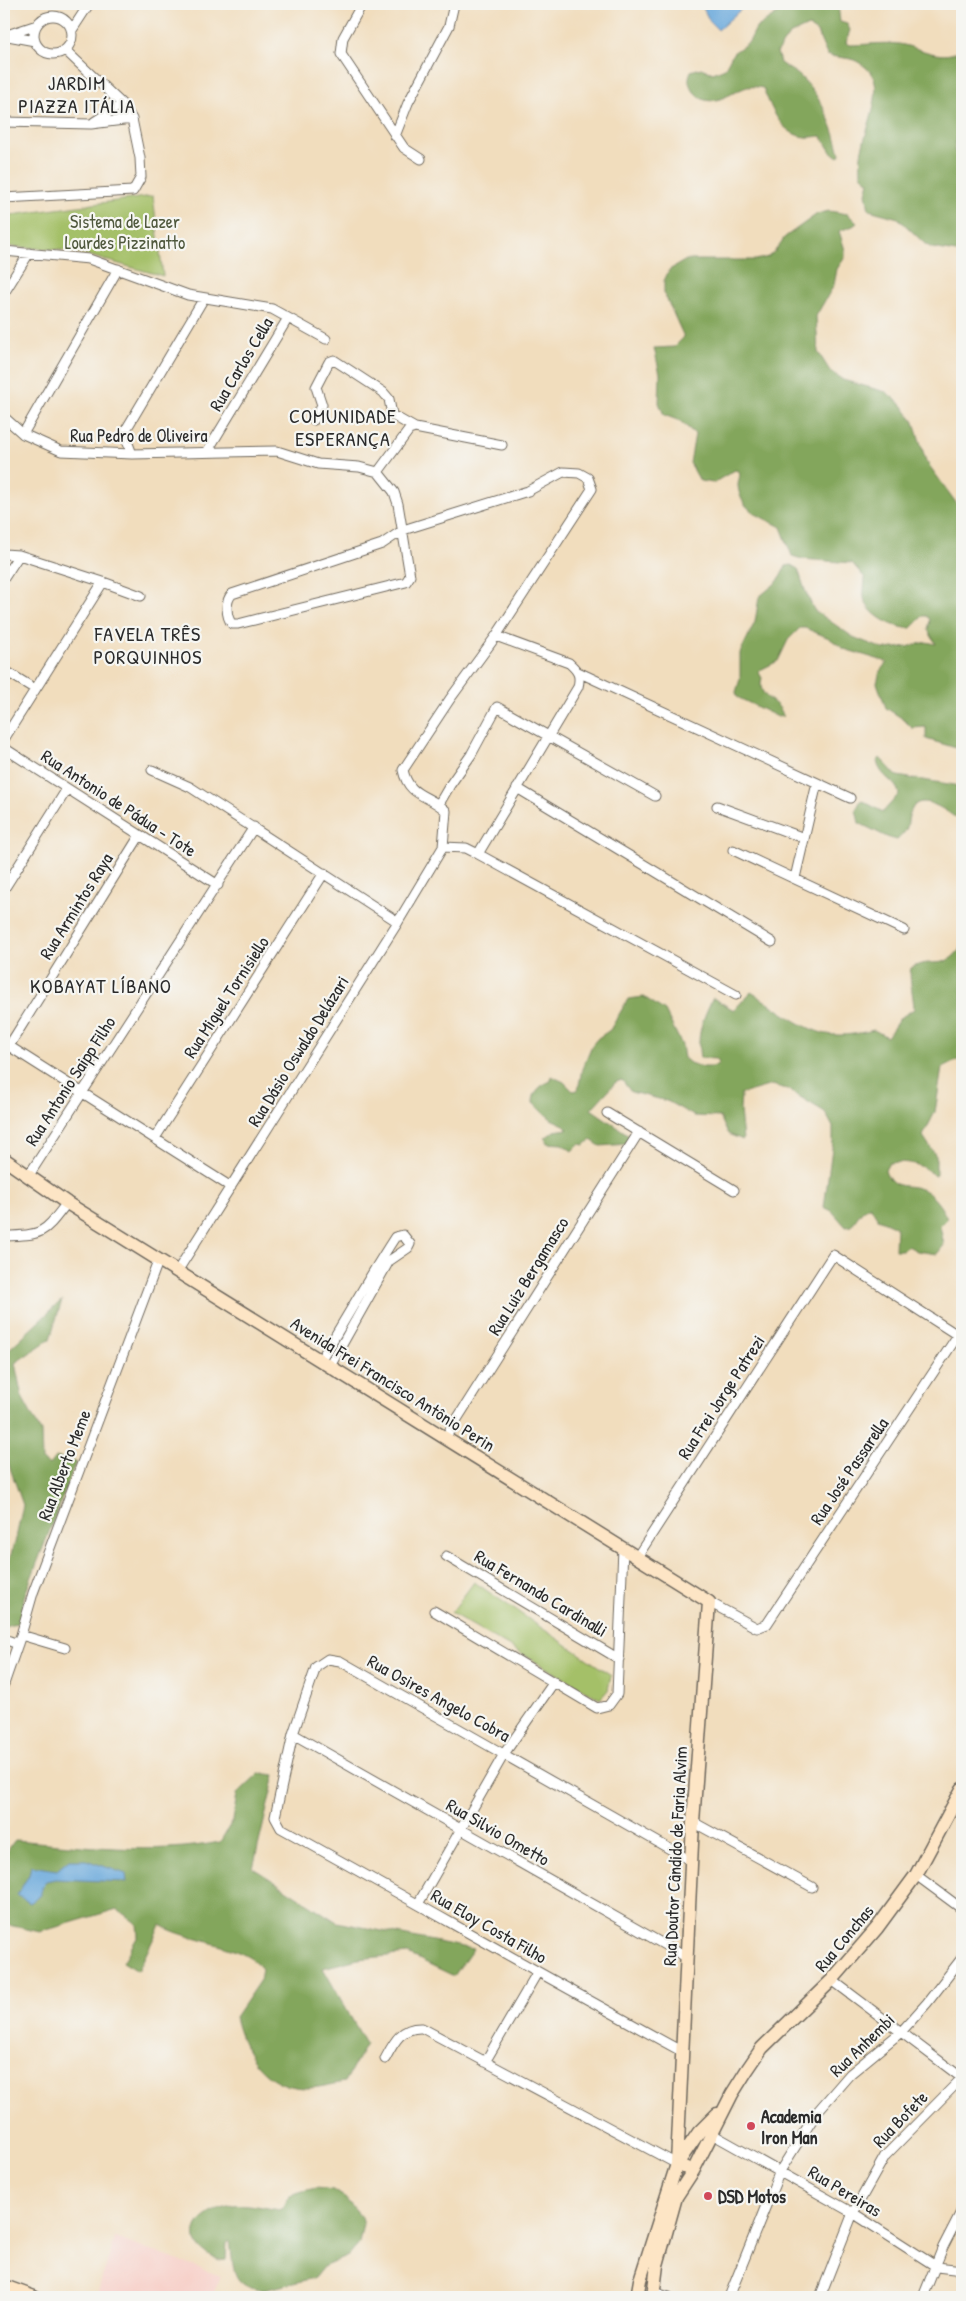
<svg xmlns="http://www.w3.org/2000/svg" width="966" height="2301" viewBox="0 0 966 2301" font-family="'Patrick Hand',sans-serif">
<style>
.built{fill:#f7d0c9}
.green{fill:#a4c067;stroke:#687649}
.forest{fill:#83a65c;stroke:#576844}
.water{fill:#69a8db;stroke:#4a6a83}
.lines{fill:none;stroke-linecap:round;stroke-linejoin:round}
.street-casing{stroke:#70695e;stroke-width:11}
.secondary-casing{stroke:#70695e;stroke-width:15}
.street{stroke:#fff;stroke-width:9}
.secondary{stroke:#fde5c5;stroke-width:12}
.poi-dot{fill:#d1495b;stroke:#f6f6f2;stroke-width:2}
.labels{text-anchor:middle;dominant-baseline:central;stroke-width:4.5;stroke-linejoin:round;paint-order:stroke}
.park-label{font-size:18px;fill:#4f583d;stroke:#f6f6f2}
.street-label{font-size:18px;fill:#2b2b2b;stroke:#f6f6f2}
.poi-label{font-size:18px;font-weight:bold;fill:#2b2b2b;stroke:#f6f6f2;text-anchor:start}
.quarter-label{font-size:20px;letter-spacing:1px;fill:#2b2b2b;stroke:#f6f6f2}
</style>
<rect width="100%" height="100%" fill="#f6f6f2"/>
<filter id="ink" filterUnits="userSpaceOnUse"><feTurbulence type="fractalNoise" baseFrequency=".02" numOctaves="2"/><feDisplacementMap in="SourceGraphic" scale="10" xChannelSelector="R" yChannelSelector="G"/><feConvolveMatrix kernelMatrix="1 2 1 2 8 2 1 2 1" color-interpolation-filters="sRGB"/></filter>
<filter id="wash" filterUnits="userSpaceOnUse"><feTurbulence type="fractalNoise" baseFrequency=".0096" numOctaves="4" result="noise"/><feDisplacementMap in="SourceGraphic" scale="20" xChannelSelector="R" yChannelSelector="G"/><feGaussianBlur stdDeviation="1.12" result="paint"/><feColorMatrix in="noise" values="0 0 0 0 0 0 0 0 0 0 0 0 0 0 0 0 0 1.4 0 .05"/><feComposite in="paint" operator="in"/></filter>
<g filter="url(#wash)">
<rect width="100%" height="100%" fill="#f1ddbd"/>
<path class="built" d="M115 2238 221 2276 212 2297H96Z"/>
<path class="green" d="M153 196 163 276 72 251 4 246V216Z
M474 1582 611 1675 608 1690 600 1699 451 1613Z"/>
<path class="forest" d="M786 4H838L840 22 847 24 850 30 846 43 849 45C865 45 883 42 899 44 919 47 945 64 962 48V124L956 137 954 151 962 152V253L932 248 925 244 898 218 869 210 866 193 869 182 861 175C861 168 860 161 861 155 864 133 881 99 874 78 871 70 861 63 854 60 846 57 836 58 827 55L817 32 808 26 789 35 777 52 780 63C787 68 796 72 802 78 822 98 834 127 840 154L838 157 831 152 821 136C816 136 810 138 805 137 780 134 771 107 763 88 758 87 752 86 747 87 727 94 708 113 692 89 688 83 688 78 691 71L701 68 713 73 725 68 733 53 749 42 756 28 777 14Z
M829 211 848 214 857 223 853 226 839 231 845 250V257L837 269 834 285 816 316 818 352 830 371 843 380 886 392 902 405 914 422 926 461 962 511V744L956 748 926 739V727L912 728 903 719 886 708 877 683 880 671 887 662 844 649 829 638 805 628H800L788 640 778 661 758 671 762 678C756 700 780 699 783 716L778 717 737 697 736 692 740 679V653L755 622 759 597 778 581 786 566 791 565 798 569 805 590 814 610 853 637 883 649 907 647 926 642 936 644 928 630 930 620 927 616H923L911 628C894 629 868 615 864 598 863 592 865 584 865 578L852 563 802 559 792 556 781 527C761 516 741 512 738 486 738 480 741 476 739 471L735 470 713 483 700 481 690 463 695 434 680 421 664 415 659 403 660 374 654 348 674 347 684 337 664 293V281L669 270 686 260H756L768 257 775 251 785 237 817 214Z
M880 758 897 776 955 785 962 792V823C953 815 921 790 912 809 904 824 913 826 897 840L889 838 859 823 856 810 861 800 883 812 899 794C897 781 879 777 877 761Z
M962 946V1058L942 1068 935 1112 923 1136 936 1156V1175L934 1176C922 1163 906 1161 889 1163L885 1170C893 1191 905 1183 921 1189 932 1193 943 1208 947 1219L940 1226 944 1245 937 1254 917 1251 908 1246 902 1250H895L896 1227 878 1219 870 1206 862 1211 851 1226 846 1227 832 1211 824 1207 833 1141V1127L825 1112 787 1089 772 1085 741 1094 740 1110 743 1140 728 1134 720 1117 694 1116 667 1101 631 1092 622 1080 616 1082 591 1109 626 1133 632 1139 627 1144 600 1146 591 1140 584 1145 579 1144 572 1151 562 1144 547 1143 545 1138 554 1131 568 1129 564 1125 551 1119 533 1103C533 1091 541 1085 551 1081V1076L564 1082 573 1091 578 1090 582 1069 592 1045 598 1038 610 1030 628 999 644 997 665 1011 682 1045 684 1058 690 1063 701 1067H713L719 1063 716 1059 700 1058C696 1036 703 1017 713 998L734 1010 751 992C773 1005 795 1024 819 1032 836 1038 857 1034 874 1030L887 1037 900 1018 914 1009C914 998 908 976 911 968 933 956 944 973 962 946Z
M62 1300 50 1339 15 1363 22 1397 41 1432 42 1460 50 1465 56 1457 76 1462 24 1597 22 1621 4 1628V1573L15 1543 23 1505 4 1451V1354Z
M259 1773 275 1775 253 1868 337 1922 473 1949 454 1976 408 1954 358 1959 323 1968 366 2044 345 2082C333 2084 319 2088 306 2088 264 2087 244 2054 235 2017L260 1980 262 1969C246 1945 187 1941 160 1925L138 1971 123 1962 138 1936 137 1924 117 1909 40 1932 4 1924V1854L15 1840C83 1846 153 1855 220 1842L233 1820 237 1794Z
M316 2188 334 2190 344 2197 361 2217 363 2224 359 2243 348 2256 323 2267 314 2278 264 2290C230 2288 234 2267 230 2241L227 2243 226 2260C220 2261 217 2259 211 2256 175 2235 205 2209 233 2205 248 2203 265 2208 280 2210 286 2206 285 2202 289 2197 295 2191 309 2190 316 2188Z"/>
<path class="water" d="M701 4H747L718 30 710 22Z
M69 1860H86L126 1874 127 1882 55 1879 46 1881 41 1888V1895L30 1903 17 1895 29 1875 31 1866 57 1870Z"/>
</g>
<g filter="url(#ink)">
<g class="lines">
<defs>
<path id="street" d="M362 4 343 38 341 54 404 148 421 159
M34 35a19 19 0 1 1 38 0a19 19 0 1 1-38 0Z
M72 30 89 4
M4 36 37 25
M8 36 35 41
M4 122 91 124 132 119
M94 122 122 104
M395 136 408 103 449 26 454 4
M4 198 133 191 141 177 140 158 132 119 122 104 65 50
M4 251 89 259 188 295 272 309 326 339
M4 293 29 253
M4 417 23 434 61 451 132 454 277 451 318 464 359 467 378 472 394 492 398 504 410 576 406 582 238 624H232C226 617 225 601 232 594L382 544 403 530 528 491 563 472 579 473 588 478 592 489 496 636 450 699 403 770C409 798 429 794 446 811L443 847 398 922 178 1270
M314 420 322 405 316 387 329 362 334 360 383 392 389 399 392 415 415 428
M23 434 118 269
M207 452 288 318
M132 454 124 433 204 298
M378 472 409 430 415 428 502 445
M4 554 19 555 103 582 141 596
M4 578 19 555
M4 670 35 689
M578 672 850 798
M4 739 103 582
M4 748 218 885
M152 770 190 787 398 922
M517 788 772 942
M439 804 450 785 471 755 497 707 655 796
M717 806 804 838
M443 847 466 848 478 854 736 995
M733 850 904 930
M478 854 578 687C581 675 578 671 569 663L496 636
M795 878 817 783
M4 889 67 789
M4 1043 231 1187
M9 1046 140 835
M607 1113 734 1190
M155 1138 324 873
M29 1175 254 827
M4 1236C44 1235 43 1234 67 1203
M321 1359C346 1319 369 1277 395 1237L403 1235 410 1244 408 1248 389 1261 330 1366
M445 1438 639 1132
M446 1556 619 1659
M637 1557 833 1255 962 1338
M709 1602 757 1628 767 1624 958 1335
M434 1611 597 1708 609 1705 617 1694 623 1548
M21 1635 65 1648
M4 1639 18 1644
M4 1684 21 1635 33 1593 159 1259
M293 1734 686 1957
M693 1822 812 1887
M916 1875 962 1909
M418 1904 504 1754 554 1682
M832 1980 962 2078
M681 2051C547 1978 415 1902 281 1828L275 1817 293 1734 316 1667 328 1659 340 1661 691 1861
M385 2059C394 2042 401 2027 422 2028L677 2164
M485 2062 537 1973
M712 2134 853 2213 937 2267 962 2270
M653 2292 669 2297
M729 2297 780 2171 817 2112 850 2074 901 2032 927 2003 962 1958
M820 2297 853 2213 885 2156 962 2078
M923 2297 943 2247 962 2210"/>
<path id="secondary" d="M4 1159 67 1203 709 1602 693 1822 677 2164 693 2171
M4 2286 34 2297
M637 2297 640 2280 677 2164 699 2132 717 2114
M653 2297 657 2265 676 2197 693 2171 732 2094 747 2070 762 2048 832 1980 877 1928 916 1875 962 1789"/>
</defs>
<use href="#street" class="street-casing"/>
<use href="#secondary" class="secondary-casing"/>
<use href="#street" class="street"/>
<use href="#secondary" class="secondary"/>
</g>
</g>
<g class="poi-dot">
<circle cx="751" cy="2126" r="5"/>
<circle cx="708" cy="2196" r="5"/>
</g>
<g class="labels">
<g class="park-label">
<text x="125" y="221">Sistema de Lazer<tspan x="125" dy="21">Lourdes Pizzinatto</tspan></text>
</g>
<g class="street-label">
<text transform="translate(241 364) rotate(-59)">Rua Carlos Cella</text>
<text x="139" y="435">Rua Pedro de Oliveira</text>
<text transform="translate(119 803) rotate(33)">Rua Antonio de Pádua - Tote</text>
<text transform="translate(76 906) rotate(-58)">Rua Armintos Raya</text>
<text transform="translate(226 997) rotate(-57)">Rua Miguel Tornisiello</text>
<text transform="translate(298 1051) rotate(-58)">Rua Dásio Oswaldo Delázari</text>
<text transform="translate(70 1081) rotate(-57)">Rua Antonio Saipp Filho</text>
<text transform="translate(528 1276) rotate(-58)">Rua Luiz Bergamasco</text>
<text transform="translate(393 1384) rotate(32)">Avenida Frei Francisco Antônio Perin</text>
<text transform="translate(721 1397) rotate(-57)">Rua Frei Jorge Patrezi</text>
<text transform="translate(64 1465) rotate(-69)">Rua Alberto Meme</text>
<text transform="translate(849 1471) rotate(-56)">Rua José Passarella</text>
<text transform="translate(541 1593) rotate(31)">Rua Fernando Cardinalli</text>
<text transform="translate(439 1698) rotate(29)">Rua Osires Angelo Cobra</text>
<text transform="translate(498 1832) rotate(30)">Rua Silvio Ometto</text>
<text transform="translate(675 1856) rotate(-87)">Rua Doutor Cândido de Faria Alvim</text>
<text transform="translate(489 1926) rotate(30)">Rua Eloy Costa Filho</text>
<text transform="translate(844 1938) rotate(-50)">Rua Conchas</text>
<text transform="translate(862 2045) rotate(-44)">Rua Anhembi</text>
<text transform="translate(900 2119) rotate(-46)">Rua Bofete</text>
<text transform="translate(845 2191) rotate(31)">Rua Pereiras</text>
</g>
<g class="poi-label">
<text x="761" y="2116">Academia<tspan x="761" dy="21">Iron Man</tspan></text>
<text x="718" y="2196">DSD Motos</text>
</g>
<g class="quarter-label">
<text x="77" y="82">JARDIM<tspan x="77" dy="23">PIAZZA ITÁLIA</tspan></text>
<text x="343" y="415">COMUNIDADE<tspan x="343" dy="23">ESPERANÇA</tspan></text>
<text x="148" y="633">FAVELA TRÊS<tspan x="148" dy="23">PORQUINHOS</tspan></text>
<text x="101" y="985">KOBAYAT LÍBANO</text>
</g>
</g>
<rect width="966" height="2301" fill="none" stroke="#f6f6f2" stroke-width="20"/>
</svg>
